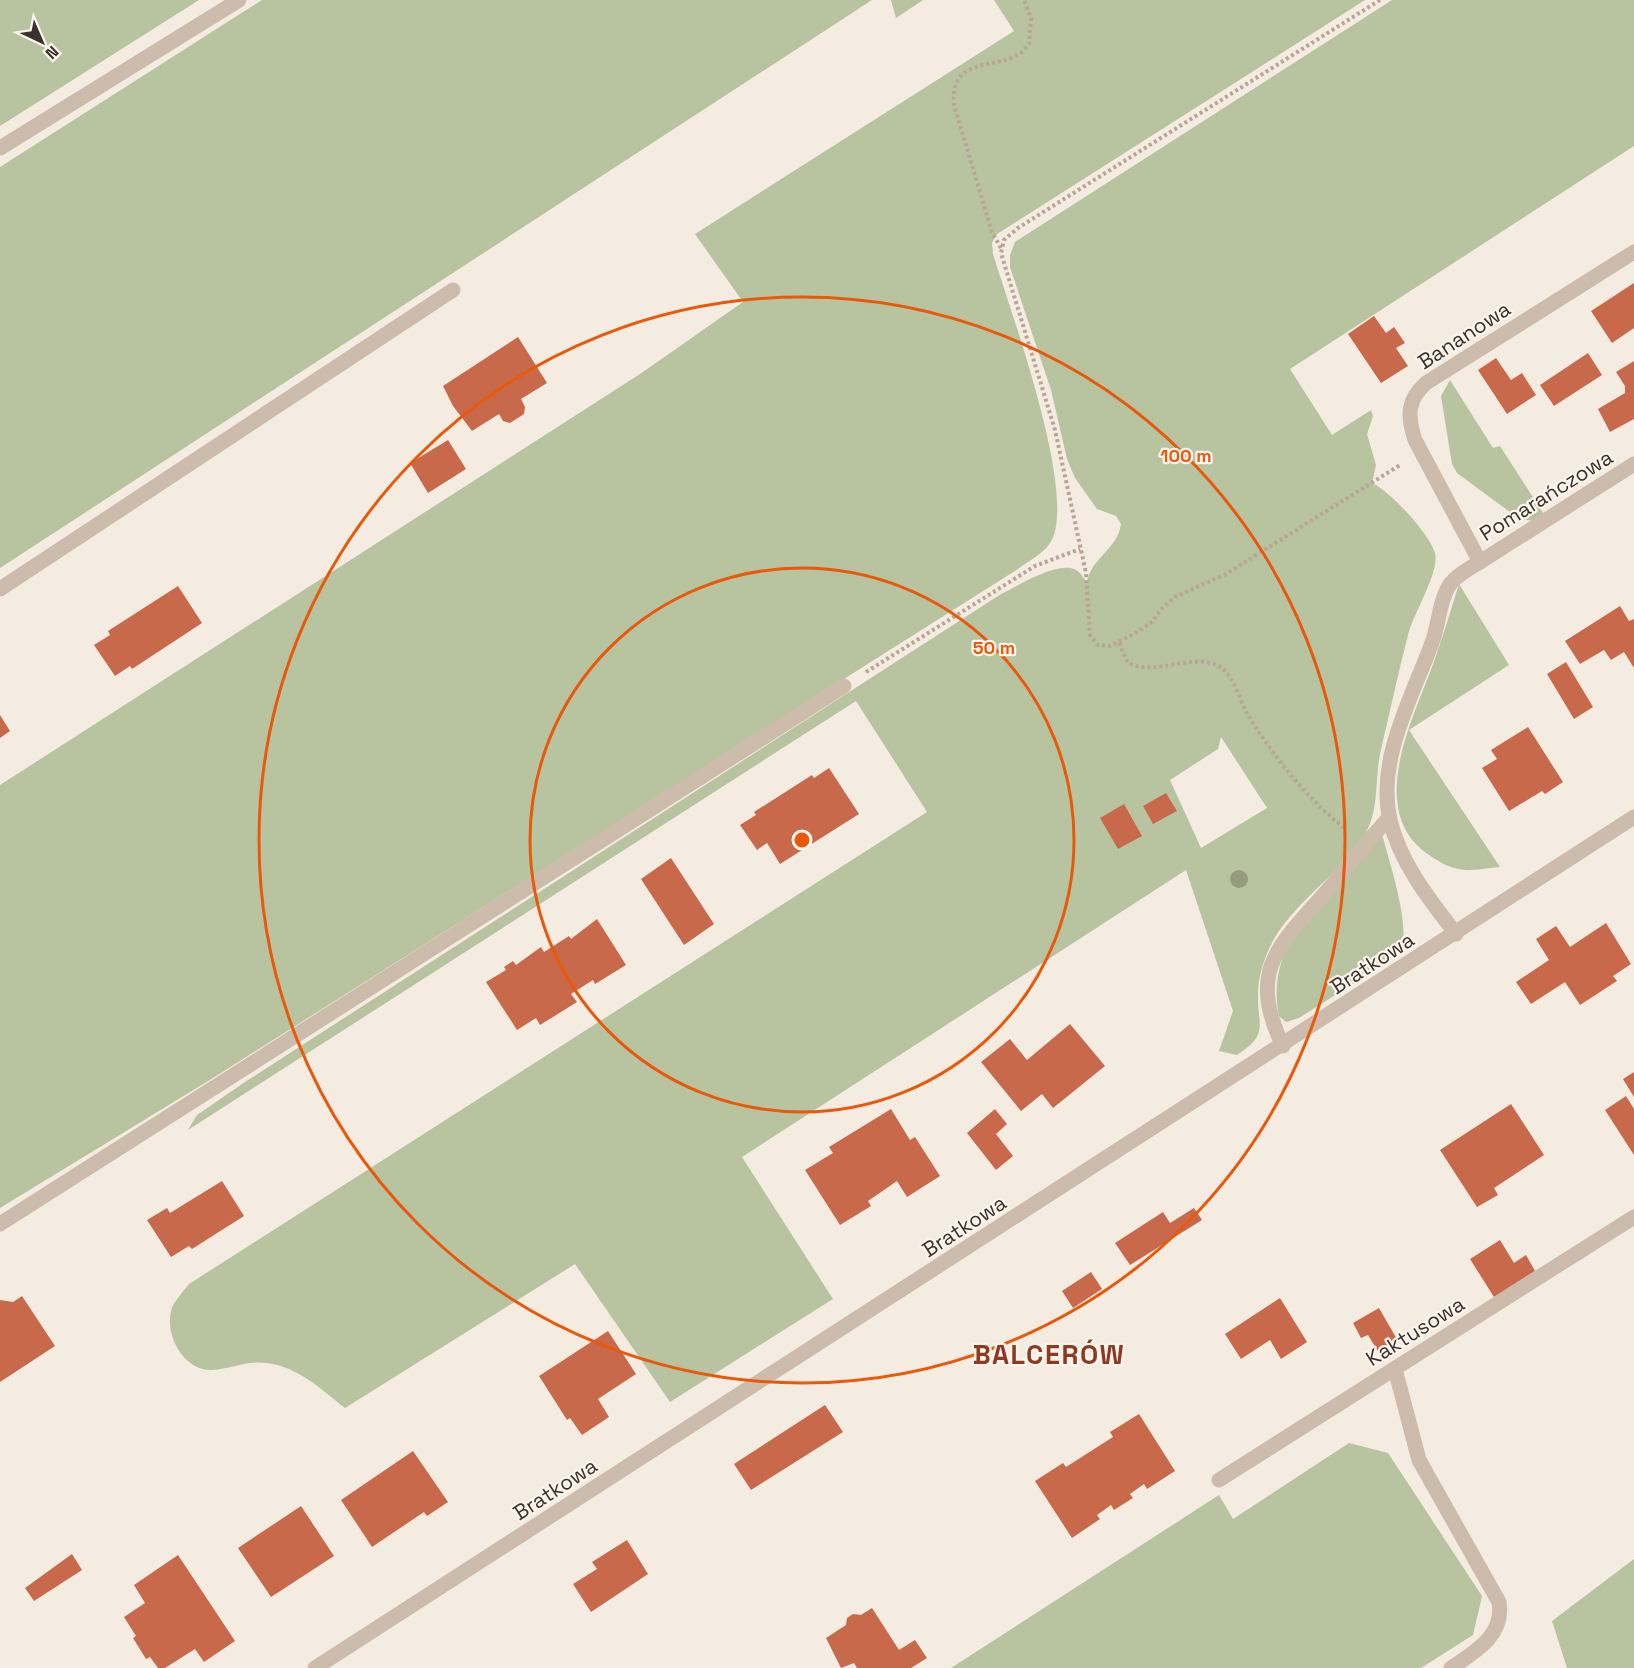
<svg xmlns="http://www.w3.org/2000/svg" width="1634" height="1668" viewBox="0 0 1634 1668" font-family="'Space Grotesk',sans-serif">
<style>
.green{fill:#b8c4a0;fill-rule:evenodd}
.building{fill:#c8694b}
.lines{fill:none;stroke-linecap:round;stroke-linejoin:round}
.path{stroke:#b9a596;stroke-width:4;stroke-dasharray:3 3;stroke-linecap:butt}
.lane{stroke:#cdbbac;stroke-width:15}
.street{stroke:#cdbbac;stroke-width:15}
.tree{fill:#969b7f}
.ring{fill:none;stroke:#e8590c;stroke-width:3}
.labels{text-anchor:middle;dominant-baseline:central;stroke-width:4.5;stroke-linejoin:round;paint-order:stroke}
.street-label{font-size:21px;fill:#3b302b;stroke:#fbf5ee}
.district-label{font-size:27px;font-weight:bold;letter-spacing:1.5px;fill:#8c3b22;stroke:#fbf5ee}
.centre{fill:#e8590c;stroke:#fbf5ee;stroke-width:3}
.ring-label{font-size:18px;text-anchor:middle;font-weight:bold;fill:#e8590c;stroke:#fbf5ee;stroke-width:4.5;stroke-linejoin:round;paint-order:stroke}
</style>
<rect width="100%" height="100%" fill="#f4ebe1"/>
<path class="green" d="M0 0H199L0 126Z
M262 0H872L0 568V167Z
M891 0H923L896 18Z
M994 0H1365L997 234 992 243 993 254C1009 307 1080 499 1050 543 1043 554 1028 561 1018 569L213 1078 0 1208V785L640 374 743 302 695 234 1014 31Z
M1392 0H1634V146L1290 369 1332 435 1371 410 1373 416 1367 434 1376 465 1372 483C1390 491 1429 533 1435 553 1440 572 1413 614 1408 635 1398 674 1389 715 1380 754 1375 780 1379 812 1365 834 1340 875 1288 906 1269 949 1263 962 1258 979 1258 993 1257 1026 1270 1034 1237 1055L1219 1051 1233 1011 1186 870 742 1157 833 1299 670 1402 575 1264 345 1408C321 1389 298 1367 267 1363 247 1360 231 1369 212 1370 184 1371 165 1336 171 1311 173 1302 183 1292 189 1284L927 812 856 701 188 1130 197 1115 245 1082 1001 594C1018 586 1055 562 1074 569 1080 571 1083 578 1087 582 1091 558 1118 549 1121 524L1116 516 1097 509 1075 478 1067 459 1051 390 1010 267V255L1015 242ZM1221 737 1267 808 1201 848 1170 780 1218 749Z
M1450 380 1493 448 1500 446 1545 516 1532 521 1518 518 1457 473 1452 464 1441 396Z
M1459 584 1509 665 1409 730 1500 867C1487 868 1471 872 1459 869 1447 867 1436 860 1426 853 1367 809 1412 721 1432 667 1442 640 1450 612 1459 584Z
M1382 834C1389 861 1407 915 1403 942 1402 950 1395 955 1389 961L1299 1018 1286 1022 1279 1016C1274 991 1277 970 1287 947Z
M1349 1443 1388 1453 1482 1596 1473 1635 1421 1668H951L1219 1495 1233 1519Z
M1634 1559V1668H1567L1552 1621Z"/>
<path class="building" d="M1634 283V328L1612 343 1591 311Z
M1374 316 1386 333 1394 327 1405 343 1396 348 1408 366 1381 383 1348 334Z
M518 337 547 383 521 399 525 407 524 414 510 423 503 421 499 414 472 431 453 406 443 386Z
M1588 353 1602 375 1554 406 1540 385Z
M1496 358 1511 380 1522 373 1536 395 1507 414 1478 370Z
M1634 361V419L1610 432 1598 409 1625 393V386L1616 372Z
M448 440 466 469 428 493 410 463Z
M178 586 202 623 132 669 130 666 115 676 94 645 110 635 108 631Z
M1620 606 1629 621 1634 619V668L1624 652 1611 660 1604 650 1580 664 1565 641Z
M1566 662 1593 707 1574 719 1547 674Z
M0 715 10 731 0 738Z
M1528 727 1563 782 1545 794 1542 791 1509 811 1482 768 1497 759 1491 750Z
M829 768 859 814 780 864 767 843 757 850 740 825 756 815 754 812 812 775 814 778Z
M1166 793 1177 811 1153 824 1143 806Z
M1124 804 1142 836 1118 849 1100 818Z
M671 858 714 924 684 945 641 879Z
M597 919 626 965 595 984 593 980 571 994 577 1002 540 1025 536 1018 517 1030 486 982 506 970 504 967 513 961 516 965 541 947 544 952 569 936 571 939Z
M1606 923 1631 964 1613 976 1617 981 1580 1005 1565 982 1531 1004 1516 982 1549 960 1536 939 1556 926 1570 947Z
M1070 1024 1105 1066 1053 1108 1042 1094 1021 1111 981 1062 1010 1039 1027 1060Z
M1634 1072V1097L1623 1079Z
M1626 1096 1634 1109V1155L1605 1110Z
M1511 1104 1544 1155 1494 1188 1498 1195 1477 1207 1440 1150Z
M891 1109 910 1140 915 1137 940 1176 907 1197 897 1181 868 1201 871 1206 840 1225 805 1170 833 1153 829 1147Z
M995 1109 1007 1124 996 1134 1013 1156 996 1170 967 1133Z
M222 1181 244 1216 192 1249 189 1246 171 1257 147 1220 167 1208 170 1213Z
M1194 1208 1202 1220 1130 1265 1115 1243 1163 1212 1170 1223Z
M1500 1240 1514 1263 1526 1255 1535 1271 1494 1297 1470 1259Z
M1091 1272 1102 1289 1073 1308 1062 1291Z
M22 1296 55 1346 0 1382V1300L13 1302Z
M1280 1298 1307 1342 1281 1359 1270 1340 1241 1359 1225 1334Z
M1379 1308 1398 1341 1379 1353 1368 1335 1361 1338 1353 1323Z
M608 1331 636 1374 598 1399 609 1417 582 1435 570 1418 567 1420 539 1376Z
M825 1405 843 1432 751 1490 734 1464Z
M1139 1414 1175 1471 1147 1489 1144 1484 1130 1494 1133 1498 1114 1510 1111 1505 1097 1515 1100 1519 1072 1538 1035 1481 1063 1463 1066 1467 1113 1437 1110 1432Z
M413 1451 448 1502 427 1516 424 1512 372 1547 341 1500Z
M301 1506 334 1556 271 1597 238 1548Z
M627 1540 648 1574 591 1612 573 1584 597 1569 592 1562Z
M72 1554 82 1570 34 1601 25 1588Z
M178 1555 235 1641 204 1662 195 1649 165 1668H158L150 1657 146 1659 133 1638 136 1636 124 1617 145 1603 134 1585Z
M872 1608 899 1650 915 1640 927 1658 911 1668H857L854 1663 841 1668 826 1638 846 1625 847 1618 853 1614 861 1615Z"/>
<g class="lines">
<path class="path" d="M1380 0 1018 228 1004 240 1001 253 1055 430 1086 573 1090 635 1098 645 1110 646 1134 634 1152 622 1162 608 1175 597 1226 574 1400 465
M1001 248 992 232 954 105C949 56 995 70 1019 54 1023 52 1026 47 1029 44L1031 18 1024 0
M1119 643 1128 663C1156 677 1191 652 1219 666 1234 675 1239 699 1247 713 1269 751 1311 804 1346 829
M866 672 1035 566 1080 549"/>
<path class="lane" d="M0 148 239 0
M0 589 453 290
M1456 934C1430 900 1400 863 1390 820 1376 759 1413 696 1433 640 1439 622 1440 598 1451 583 1458 574 1470 568 1480 562
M1283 1046C1247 971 1278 946 1326 892 1347 868 1366 842 1389 818
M0 1224 844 686"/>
<path class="street" d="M1634 252 1426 383C1407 400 1407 416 1415 440L1480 562 1634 464
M1395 1369 1419 1460 1499 1602C1505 1635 1475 1652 1451 1668
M1219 1480 1634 1217
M315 1668 1634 817"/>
</g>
<circle class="tree" cx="1239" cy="879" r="9"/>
<g class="ring">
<circle cx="802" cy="840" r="272"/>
<circle cx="802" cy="840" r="543"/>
</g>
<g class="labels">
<g class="street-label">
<text transform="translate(1464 335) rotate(-33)">Bananowa</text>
<text transform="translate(1546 495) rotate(-32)">Pomarańczowa</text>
<text transform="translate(1372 963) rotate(-33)">Bratkowa</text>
<text transform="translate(964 1226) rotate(-33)">Bratkowa</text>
<text transform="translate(1415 1331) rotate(-32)">Kaktusowa</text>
<text transform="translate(555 1489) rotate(-33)">Bratkowa</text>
</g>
<g class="district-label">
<text x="1049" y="1354">BALCERÓW</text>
</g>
</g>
<circle cx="802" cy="840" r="9" class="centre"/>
<g class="ring-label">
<text x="1186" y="462">100 m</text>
<text x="994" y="654">50 m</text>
</g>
<g transform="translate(42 42) rotate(136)" stroke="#fbf5ee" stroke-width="4.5" paint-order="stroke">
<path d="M0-4.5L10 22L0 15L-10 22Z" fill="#3b302b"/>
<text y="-9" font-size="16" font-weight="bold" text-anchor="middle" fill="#3b302b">N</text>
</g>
</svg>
